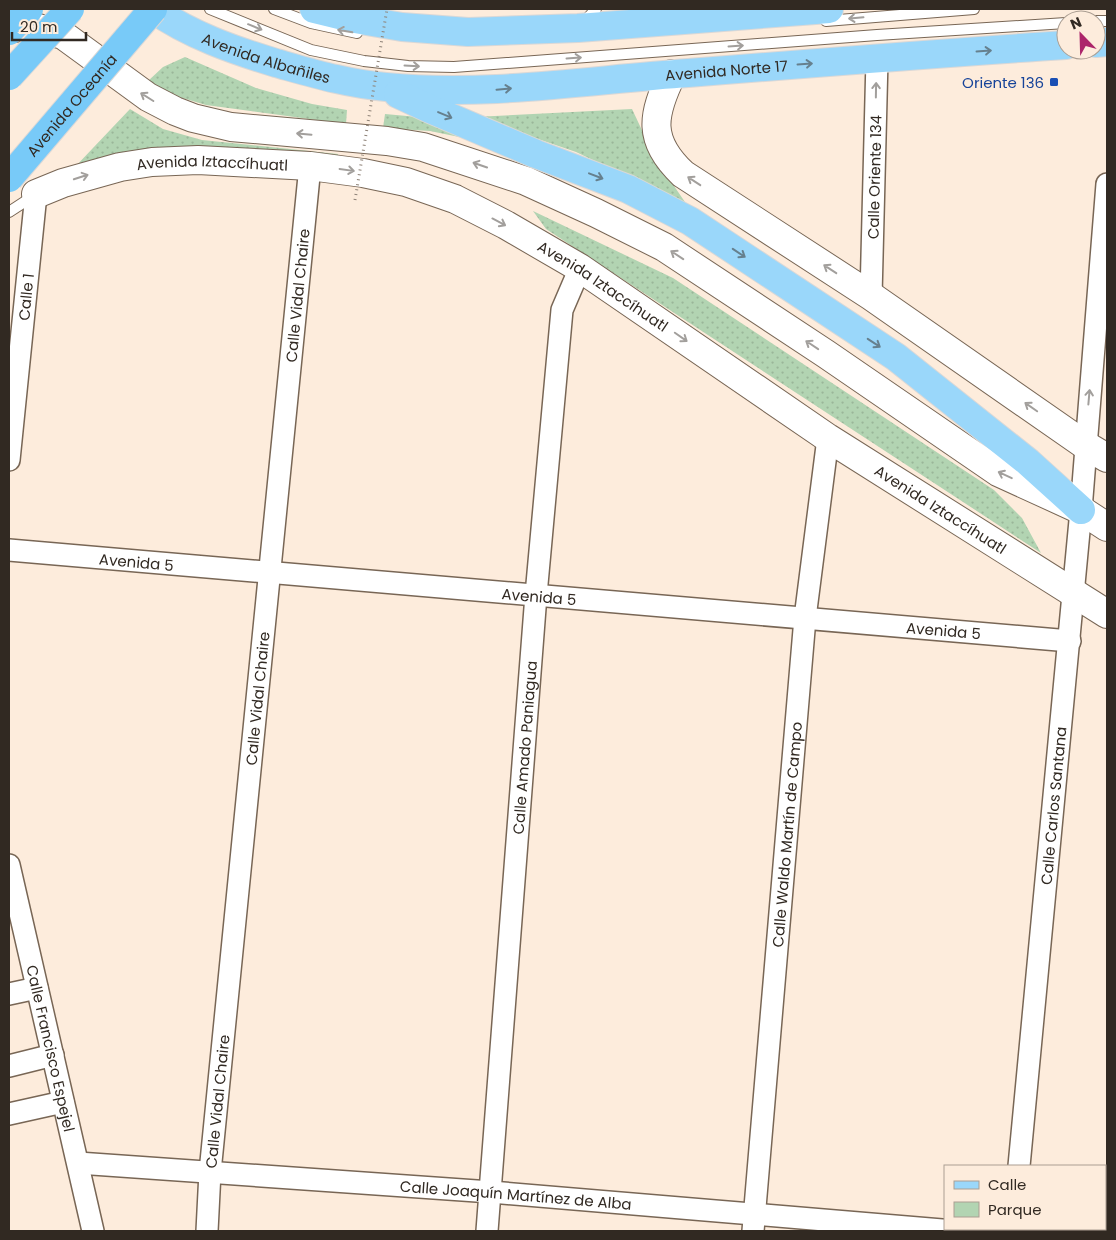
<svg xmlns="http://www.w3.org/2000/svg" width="1116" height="1240" viewBox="0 0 1116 1240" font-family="Poppins,sans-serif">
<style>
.green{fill:url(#green-dots)}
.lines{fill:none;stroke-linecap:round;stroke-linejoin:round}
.service-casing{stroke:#786655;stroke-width:12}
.minor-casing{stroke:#786655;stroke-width:24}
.secondary-casing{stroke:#786655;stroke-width:30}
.primary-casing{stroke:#dad8d7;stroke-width:30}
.service{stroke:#fff;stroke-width:10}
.minor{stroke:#fff;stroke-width:21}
.secondary{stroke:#fff;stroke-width:28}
.primary{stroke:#9ad7fa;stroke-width:28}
.trunk-bridge-casing{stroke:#dad8d7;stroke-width:30;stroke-linecap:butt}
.path-bridge{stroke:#8e8277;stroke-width:3;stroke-dasharray:1 4;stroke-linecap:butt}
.trunk-bridge{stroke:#78caf8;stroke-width:28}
.oneway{stroke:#a29f9c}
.oneway2{stroke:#66808e}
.transit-dot{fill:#1a4fb4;stroke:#fdecdc;stroke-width:2}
.labels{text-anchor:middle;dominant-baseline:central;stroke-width:4.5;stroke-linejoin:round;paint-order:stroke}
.street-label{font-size:15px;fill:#312922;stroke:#fdecdc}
.transit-label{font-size:15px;fill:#164399;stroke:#fdecdc;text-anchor:end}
</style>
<defs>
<pattern id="green-dots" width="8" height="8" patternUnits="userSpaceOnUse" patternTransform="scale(1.25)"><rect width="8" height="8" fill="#b2d4b2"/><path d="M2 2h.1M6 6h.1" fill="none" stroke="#9ab699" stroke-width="1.8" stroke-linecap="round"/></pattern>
</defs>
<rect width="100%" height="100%" fill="#fdecdc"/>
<path class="green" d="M185 57 256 88 312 104 347 110 346 124 206 105 169 94 148 81 163 67Z
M130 109 163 129 202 140 338 154 337 162 74 168Z
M632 109 655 158 687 205 576 152 474 117Z
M385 114 418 117 464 138 430 131 383 128Z
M533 211 673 278 994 490 1022 518 1041 553 546 229Z"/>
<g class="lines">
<defs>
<path id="service" d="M210 9 311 50 364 61 408 66 454 67 877 35 1066 23
M274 9 311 23 357 33
M826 21 974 9
M1096 21H1107
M583 23 596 9
M9 212 35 195"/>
<g id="minor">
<path id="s1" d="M871 296 877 59"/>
<path id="s2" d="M9 460 36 194"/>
<path id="s3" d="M9 550C362 583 716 610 1070 641"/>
<path id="s4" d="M9 865 93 1231"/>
<path d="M9 994 37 988"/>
<path d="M9 1066 53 1055"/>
<path d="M9 1114 63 1102"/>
<path id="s5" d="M78 1163 491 1192 954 1231"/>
<path id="s6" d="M1019 1166 1081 510 1107 184"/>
<path id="s7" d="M207 1231 210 1172 310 166"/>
<path id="s8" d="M487 1231 536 595 562 310 580 268"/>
<path id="s9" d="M753 1231 805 618 828 438"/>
<path d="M1013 1231 1014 1229"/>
</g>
<g id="secondary">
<path d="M9 29 20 27 38 28 63 35 148 97 175 111 193 118 231 127 387 141 423 147 526 181 596 213 664 247 826 354 998 472 1081 510 1107 527"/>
<path d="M672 74C652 115 647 140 683 174L871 296 1085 445 1107 458"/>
<path id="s10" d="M36 194 63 183 120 167 152 162 198 160 310 166 363 173 406 182 455 199 506 225 580 268 828 438 1107 614"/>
</g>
<g id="primary">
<path id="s11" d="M153 9C190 35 233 50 276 63 312 73 348 84 386 87 487 97 588 80 688 73 814 63 940 53 1066 45"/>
<path d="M314 9 355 19 402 27 468 32 578 28 829 9"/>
<path d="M1096 43 1107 42"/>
<path d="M398 94 428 108 536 154 628 189 690 221 896 357 1028 462 1081 510"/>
</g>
</defs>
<use href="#service" class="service-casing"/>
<use href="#minor" class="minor-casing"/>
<use href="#secondary" class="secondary-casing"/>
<use href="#primary" class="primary-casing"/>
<use href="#service" class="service"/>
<use href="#minor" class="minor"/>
<use href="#secondary" class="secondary"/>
<use href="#primary" class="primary"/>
<defs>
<g id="trunk-bridge">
<path d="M9 31 29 9"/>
<path d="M9 76 70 9"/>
<path id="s12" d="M9 178 153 9"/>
</g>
</defs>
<use href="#trunk-bridge" class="trunk-bridge-casing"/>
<path class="path-bridge" d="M355 200 387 9"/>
<use href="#trunk-bridge" class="trunk-bridge"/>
</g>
<defs><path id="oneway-shaft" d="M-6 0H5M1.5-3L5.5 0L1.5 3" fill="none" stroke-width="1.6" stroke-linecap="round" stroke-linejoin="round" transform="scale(1.25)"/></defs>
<g class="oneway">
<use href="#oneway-shaft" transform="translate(856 18) rotate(175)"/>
<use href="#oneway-shaft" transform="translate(255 27) rotate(22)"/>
<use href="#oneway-shaft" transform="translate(345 31) rotate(-170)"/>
<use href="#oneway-shaft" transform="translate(736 46) rotate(-4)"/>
<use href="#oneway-shaft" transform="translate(574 58) rotate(-4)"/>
<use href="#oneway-shaft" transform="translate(412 66) rotate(3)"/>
<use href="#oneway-shaft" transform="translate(876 90) rotate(-89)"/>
<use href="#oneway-shaft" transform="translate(147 97) rotate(-148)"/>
<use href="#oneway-shaft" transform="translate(304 134) rotate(-175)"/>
<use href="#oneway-shaft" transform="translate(480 165) rotate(-161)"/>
<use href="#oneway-shaft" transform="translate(347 170) rotate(8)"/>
<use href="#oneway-shaft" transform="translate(81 177) rotate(-18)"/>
<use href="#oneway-shaft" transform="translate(694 181) rotate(-147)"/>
<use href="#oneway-shaft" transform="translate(499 222) rotate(28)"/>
<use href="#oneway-shaft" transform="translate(677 255) rotate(-146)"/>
<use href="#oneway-shaft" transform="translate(830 269) rotate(-147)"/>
<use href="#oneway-shaft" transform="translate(681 337) rotate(35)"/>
<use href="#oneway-shaft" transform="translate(812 345) rotate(-146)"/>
<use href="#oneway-shaft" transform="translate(1089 397) rotate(-85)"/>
<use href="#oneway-shaft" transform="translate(1031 407) rotate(-145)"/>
<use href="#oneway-shaft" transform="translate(1005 475) rotate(-155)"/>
</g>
<g class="oneway2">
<use href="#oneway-shaft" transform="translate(984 51) rotate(-4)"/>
<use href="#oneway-shaft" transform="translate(805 64) rotate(-4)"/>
<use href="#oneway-shaft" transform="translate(504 89) rotate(-5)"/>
<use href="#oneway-shaft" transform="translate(445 115) rotate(23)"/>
<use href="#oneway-shaft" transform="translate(596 176) rotate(21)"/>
<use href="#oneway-shaft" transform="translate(739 253) rotate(34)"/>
<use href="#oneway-shaft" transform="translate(874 343) rotate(33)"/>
</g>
<rect class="transit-dot" x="1049" y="77" width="10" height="10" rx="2.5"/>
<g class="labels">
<g class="street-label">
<text stroke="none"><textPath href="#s11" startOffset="124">Avenida Albañiles</textPath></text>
<text stroke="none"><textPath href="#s11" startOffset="589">Avenida Norte 17</textPath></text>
<text stroke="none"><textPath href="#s12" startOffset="96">Avenida Oceanía</textPath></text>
<text stroke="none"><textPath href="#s10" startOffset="181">Avenida Iztaccíhuatl</textPath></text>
<text stroke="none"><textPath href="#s1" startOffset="119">Calle Oriente 134</textPath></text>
<text stroke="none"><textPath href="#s10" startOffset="600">Avenida Iztaccíhuatl</textPath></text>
<text stroke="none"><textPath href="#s7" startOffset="940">Calle Vidal Chaire</textPath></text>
<text stroke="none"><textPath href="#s2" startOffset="164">Calle 1</textPath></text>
<text stroke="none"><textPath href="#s10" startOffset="1005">Avenida Iztaccíhuatl</textPath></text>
<text stroke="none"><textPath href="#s3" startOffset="128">Avenida 5</textPath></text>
<text stroke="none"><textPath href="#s3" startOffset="532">Avenida 5</textPath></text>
<text stroke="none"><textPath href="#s3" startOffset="938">Avenida 5</textPath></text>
<text stroke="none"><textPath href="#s7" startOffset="535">Calle Vidal Chaire</textPath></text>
<text stroke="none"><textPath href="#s8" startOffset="485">Calle Amado Paniagua</textPath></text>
<text stroke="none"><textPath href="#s6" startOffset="362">Calle Carlos Santana</textPath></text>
<text stroke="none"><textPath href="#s9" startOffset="398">Calle Waldo Martín de Campo</textPath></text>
<text stroke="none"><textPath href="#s4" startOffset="188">Calle Francisco Espejel</textPath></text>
<text stroke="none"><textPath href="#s7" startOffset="130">Calle Vidal Chaire</textPath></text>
<text stroke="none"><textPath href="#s5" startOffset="439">Calle Joaquín Martínez de Alba</textPath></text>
</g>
<g class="transit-label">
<text x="1044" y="82">Oriente 136</text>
</g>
</g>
<rect width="1116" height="1240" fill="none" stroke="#312922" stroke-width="20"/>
<rect x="944" y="1165" width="162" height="65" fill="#fdecdc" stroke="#ab9e92"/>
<rect x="954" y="1181" width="25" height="8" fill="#9ad7fa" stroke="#ab9e92"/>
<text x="988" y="1190" font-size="15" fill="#312922">Calle</text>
<rect x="954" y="1202" width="25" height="15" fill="#b2d4b2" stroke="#ab9e92"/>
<text x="988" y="1215" font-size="15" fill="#312922">Parque</text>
<g transform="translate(1081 35) rotate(337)"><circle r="24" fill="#fdecdc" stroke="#ab9e92"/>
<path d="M0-4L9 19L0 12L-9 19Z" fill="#ac256a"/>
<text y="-8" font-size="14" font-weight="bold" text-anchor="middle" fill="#312922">N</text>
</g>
<path d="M12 32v8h74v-8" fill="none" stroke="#312922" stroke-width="2.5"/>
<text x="20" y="32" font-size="15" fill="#312922" stroke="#fdecdc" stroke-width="4" paint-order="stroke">20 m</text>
</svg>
